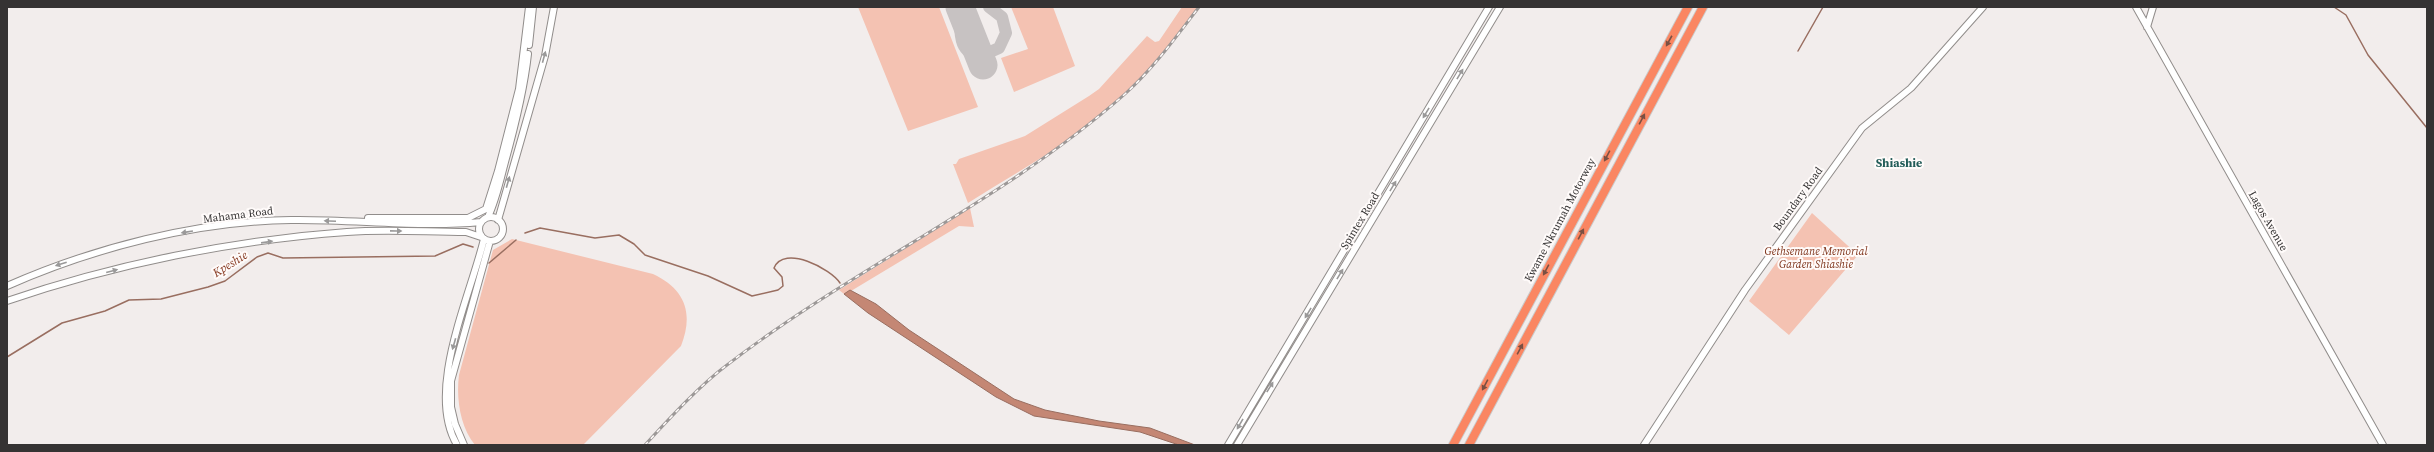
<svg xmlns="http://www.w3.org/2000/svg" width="2434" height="452" viewBox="0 0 2434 452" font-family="'Source Serif 4',serif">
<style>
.green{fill:#f4c2b2}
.water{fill:#c48774;stroke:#996e60}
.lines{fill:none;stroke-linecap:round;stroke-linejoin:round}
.stream{stroke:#996e60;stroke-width:1.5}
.taxiway{stroke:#c7c2c2;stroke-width:12}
.runway{stroke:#c7c2c2;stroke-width:29}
.secondary-casing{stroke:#918d8b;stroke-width:8}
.highway-casing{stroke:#cacaca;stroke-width:10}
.secondary{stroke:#fff;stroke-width:6}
.highway{stroke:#fa8662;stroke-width:8}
.rail-casing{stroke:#9c9897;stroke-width:3}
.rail{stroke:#fffbfa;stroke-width:1.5;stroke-dasharray:4.5;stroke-linecap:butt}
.oneway{fill:#7a5043}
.oneway2{fill:#9a9999}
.labels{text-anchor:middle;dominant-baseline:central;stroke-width:4;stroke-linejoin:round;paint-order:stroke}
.street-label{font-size:11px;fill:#353333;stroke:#fffbfa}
.park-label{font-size:11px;font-style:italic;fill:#7f341b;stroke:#fffbfa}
.neighbourhood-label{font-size:12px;font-weight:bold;fill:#225c58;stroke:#fffbfa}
.water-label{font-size:12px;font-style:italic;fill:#873b23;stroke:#fffbfa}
</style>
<rect width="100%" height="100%" fill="#f2edec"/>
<path class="green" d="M858 7H939L978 107 908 131Z
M1011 7H1053L1075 66 1014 92 1001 58 1028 49Z
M1182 7H1199C1172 45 1141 81 1105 111 1064 147 1014 174 968 203L953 164H956L959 159 1025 136 1089 96 1099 89 1147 36 1155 42 1159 41Z
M970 208 974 227 959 226 851 291 844 294 839 290Z
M1812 213 1858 255 1789 335 1749 301Z
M512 239 653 274C685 289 694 313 681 346L583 445H475C460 427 456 398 459 375L493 250Z"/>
<path class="water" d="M850 290 876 304 909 330 1014 399 1045 410 1099 421 1150 428 1195 445H1179L1140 432 1034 416 996 397 868 313 844 294Z"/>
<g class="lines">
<path class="stream" d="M2334 7 2346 15 2368 55 2427 128
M1798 51 1823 7
M525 233 540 228 595 238 619 235 634 244 645 255 708 276 752 296 778 290 783 286 782 277 774 268C784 244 831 269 840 283
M489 263 516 240
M7 357 62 323 105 311 129 300 161 299 208 287 225 281 257 257 268 253 283 258 435 256 463 244 473 247"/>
<path class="taxiway" d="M959 7C962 25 954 53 981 56L999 48 1006 33 1002 17 989 7"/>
<path class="runway" d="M960 7 983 65"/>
<defs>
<path id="secondary" d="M2136 7 2383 445
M2147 27 2153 7
M529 45 533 7
M488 217C496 200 500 181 505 162 515 126 524 91 528 54
M479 229a12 12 0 1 1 24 0a12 12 0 1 1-24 0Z
M368 218H468L486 209 498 171 519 89 529 7
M498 220 545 56 554 7
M7 286C93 248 196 221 291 220 354 219 418 228 481 222
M7 301C115 264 234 240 347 232 387 229 426 232 466 232L481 237
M457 445C425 391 470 297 484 239
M464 445 455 424 451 407V381L490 241
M1228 445 1489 7
M1237 445 1500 7
M1644 445 1745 290 1862 128 1911 88 1983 7"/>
<path id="highway" d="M1453 445 1688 7
M1469 445 1703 7"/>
</defs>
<use href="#secondary" class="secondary-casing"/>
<use href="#highway" class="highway-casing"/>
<use href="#secondary" class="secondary"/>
<use href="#highway" class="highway"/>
<defs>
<path id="rail" d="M645 445C668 420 700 385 727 365 854 267 1004 201 1125 94 1153 69 1176 37 1199 7"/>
</defs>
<use href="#rail" class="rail-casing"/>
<use href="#rail" class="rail"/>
</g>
<defs><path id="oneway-solid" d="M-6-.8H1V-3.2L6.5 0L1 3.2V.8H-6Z"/></defs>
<g class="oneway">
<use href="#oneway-solid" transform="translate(1669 41) rotate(119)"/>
<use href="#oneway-solid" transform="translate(1642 119) rotate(-62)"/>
<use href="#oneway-solid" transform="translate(1607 156) rotate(118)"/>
<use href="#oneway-solid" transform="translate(1581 234) rotate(-62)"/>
<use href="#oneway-solid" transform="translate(1546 270) rotate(118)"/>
<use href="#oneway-solid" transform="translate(1520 349) rotate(-62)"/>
<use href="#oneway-solid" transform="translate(1485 385) rotate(118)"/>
</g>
<g class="oneway2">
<use href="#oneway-solid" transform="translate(544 57) rotate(-75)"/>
<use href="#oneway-solid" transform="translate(1460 74) rotate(-59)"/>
<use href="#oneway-solid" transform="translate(1426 113) rotate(121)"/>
<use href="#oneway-solid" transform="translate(508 182) rotate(-74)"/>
<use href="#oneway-solid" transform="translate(1393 186) rotate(-59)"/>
<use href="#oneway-solid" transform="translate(330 221) rotate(-178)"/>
<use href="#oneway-solid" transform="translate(396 231) rotate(1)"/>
<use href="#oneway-solid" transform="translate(187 232) rotate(171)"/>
<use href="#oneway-solid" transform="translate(267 242) rotate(-8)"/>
<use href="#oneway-solid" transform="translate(61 264) rotate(162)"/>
<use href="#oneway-solid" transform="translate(112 271) rotate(-15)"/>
<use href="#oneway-solid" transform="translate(1340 274) rotate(-59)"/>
<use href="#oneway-solid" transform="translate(1308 313) rotate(121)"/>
<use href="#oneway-solid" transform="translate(454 344) rotate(106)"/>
<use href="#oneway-solid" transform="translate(1270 387) rotate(-58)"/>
<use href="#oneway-solid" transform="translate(1240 424) rotate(120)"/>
</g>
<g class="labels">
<g class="street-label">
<text transform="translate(1798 199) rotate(-54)">Boundary Road</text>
<text transform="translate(238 215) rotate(-7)">Mahama Road</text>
<text transform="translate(1560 220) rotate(-62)">Kwame Nkrumah Motorway</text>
<text transform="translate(1360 221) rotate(-59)">Spintex Road</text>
<text transform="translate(2268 221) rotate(60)">Lagos Avenue</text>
</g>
<g class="park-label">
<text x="1816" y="251">Gethsemane Memorial<tspan x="1816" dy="13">Garden Shiashie</tspan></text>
</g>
<g class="neighbourhood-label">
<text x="1899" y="163">Shiashie</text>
</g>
<g class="water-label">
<text transform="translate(230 264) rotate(-32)">Kpeshie</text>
</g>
</g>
<rect width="2434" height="452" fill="none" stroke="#353333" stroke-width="16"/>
</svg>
